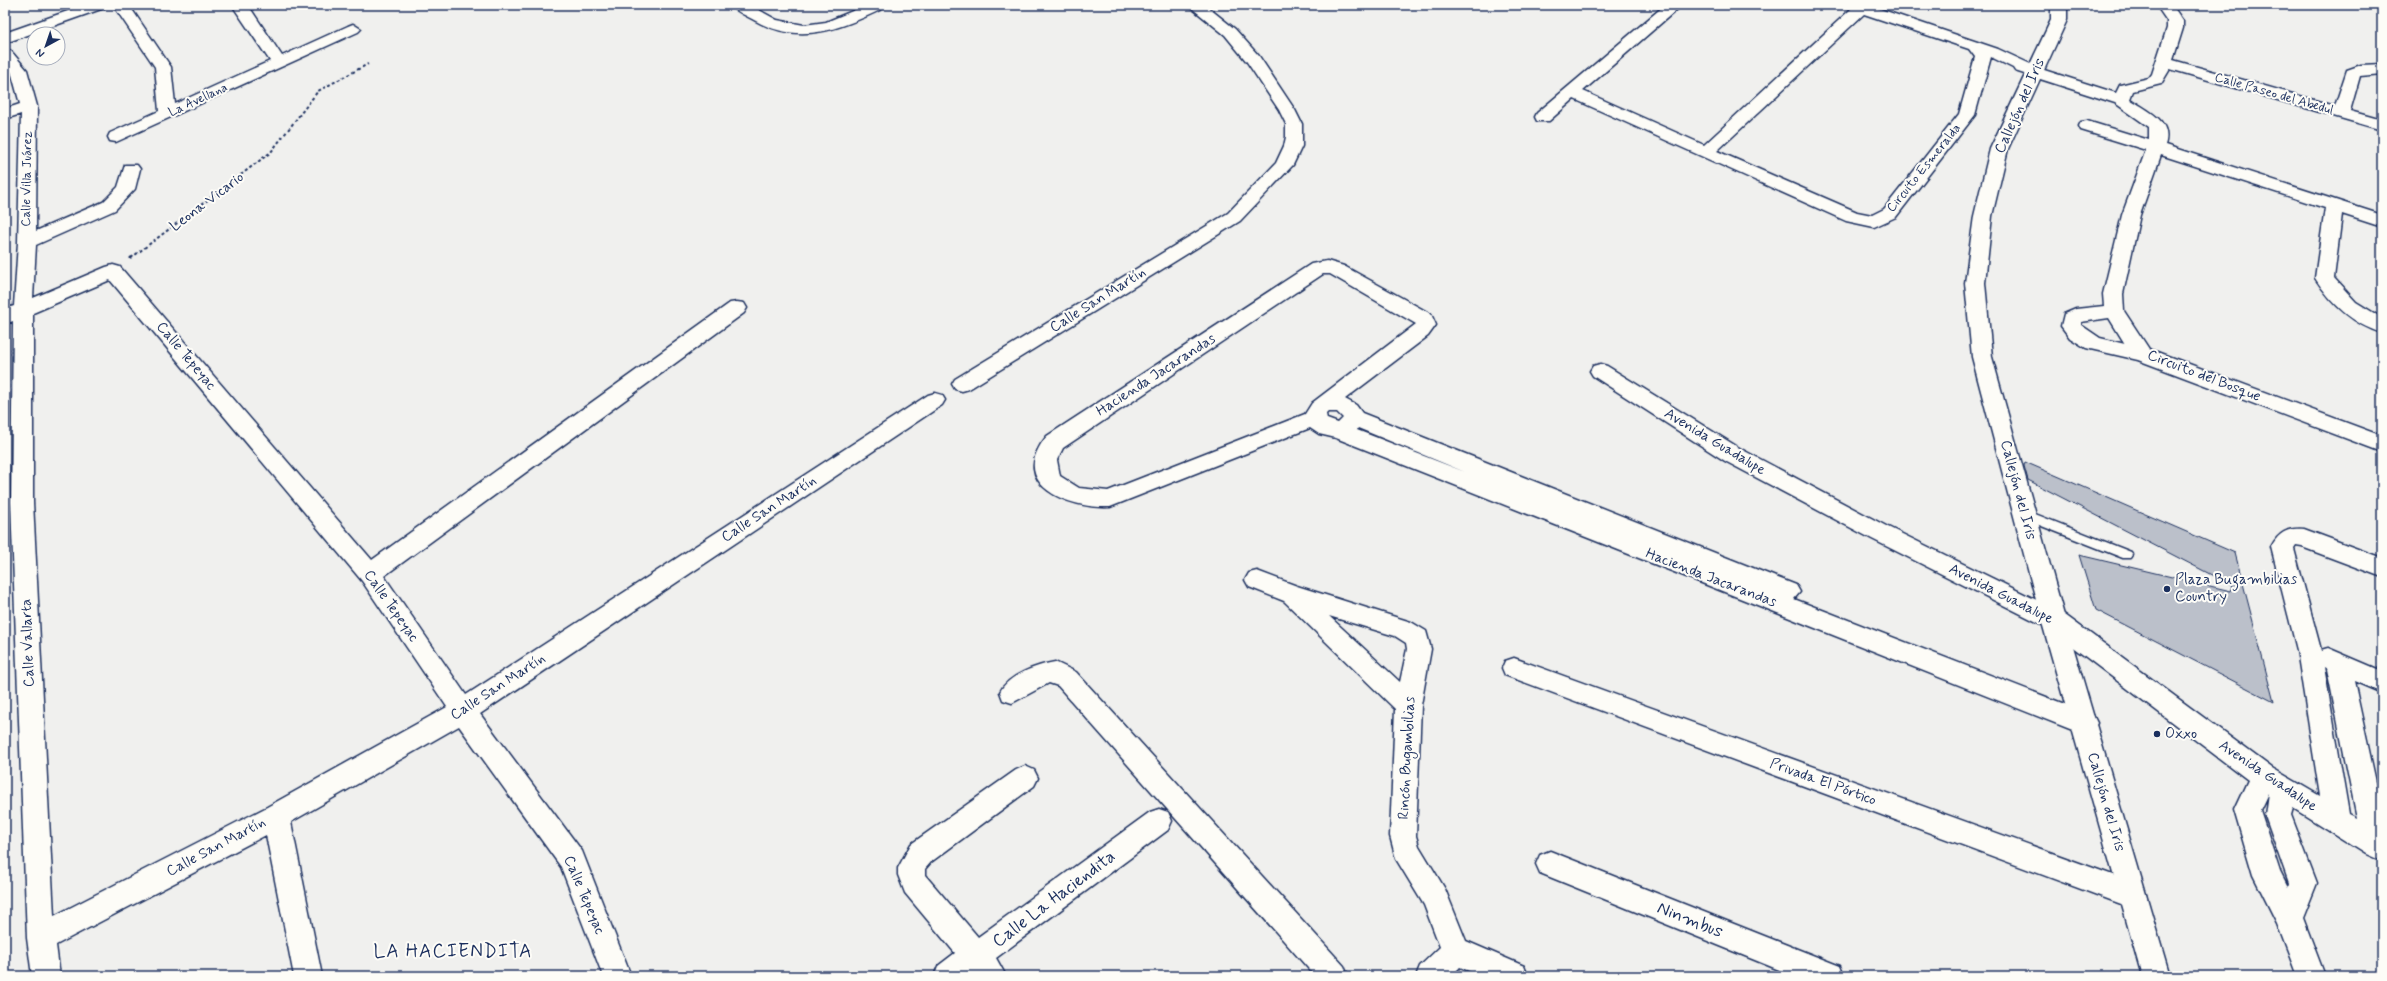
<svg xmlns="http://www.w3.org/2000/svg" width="2387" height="981" viewBox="0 0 2387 981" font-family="Mynerve,sans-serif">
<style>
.building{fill:#bbc0ca;stroke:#1b2f5e}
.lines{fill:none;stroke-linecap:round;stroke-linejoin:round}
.service-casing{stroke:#1b2f5e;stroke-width:3}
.minor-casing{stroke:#1b2f5e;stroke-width:3}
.tertiary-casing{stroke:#1b2f5e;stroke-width:3}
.path-far1{stroke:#1b2f5e;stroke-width:2;stroke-dasharray:3 2.5;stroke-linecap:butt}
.path{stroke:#1b2f5e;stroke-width:2.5;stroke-dasharray:4 3;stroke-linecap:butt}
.service{fill:#fdfcf7;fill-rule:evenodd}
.minor{fill:#fdfcf7;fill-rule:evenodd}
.tertiary{fill:#fdfcf7;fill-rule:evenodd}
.poi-dot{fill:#1b2f5e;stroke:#fdfcf7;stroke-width:1.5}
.labels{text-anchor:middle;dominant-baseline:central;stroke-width:4;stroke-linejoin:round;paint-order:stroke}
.far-street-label{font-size:13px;fill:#1b2f5e;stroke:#fdfcf7}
.street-label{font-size:15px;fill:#1b2f5e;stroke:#fdfcf7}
.poi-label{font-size:15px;fill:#1b2f5e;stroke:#fdfcf7;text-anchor:start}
.near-street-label{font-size:18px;fill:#1b2f5e;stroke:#fdfcf7}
.near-neighbourhood-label{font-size:19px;letter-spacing:1px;fill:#1b2f5e;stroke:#fdfcf7}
</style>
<rect width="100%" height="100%" fill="#f0f0ee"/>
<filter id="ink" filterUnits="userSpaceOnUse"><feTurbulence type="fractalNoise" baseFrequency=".025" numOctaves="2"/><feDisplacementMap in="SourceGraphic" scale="8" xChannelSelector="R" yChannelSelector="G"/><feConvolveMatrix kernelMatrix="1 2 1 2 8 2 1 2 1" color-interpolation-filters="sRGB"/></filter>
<g filter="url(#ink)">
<path class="building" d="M2025 462 2235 553 2274 702 2096 610 2079 555 2231 591 2233 586 2028 480 2024 466Z"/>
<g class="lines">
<defs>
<path id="service" d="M2025 510 2131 552 2133 555 2131 558H2123L2021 518 2019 515 2021 512Z"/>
<path id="minor" d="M85 5H107L104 8 5 43V33Z
M113 5H129L171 67 175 104 270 61 232 5H248L282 56 348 26 353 24 361 29 358 32 116 142 110 141 108 137 110 133 159 111 155 67Z
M731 5H750L777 20 804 25 826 22 867 5H887L884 8C842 29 799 46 754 20 747 16 736 12 731 5Z
M1188 5H1205L1235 29 1259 56 1295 110 1302 124V146L1293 165 1240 221 969 389 962 391 955 389 952 384 955 379 1228 213 1276 163 1284 146 1286 137V124L1279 110 1247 62 1225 35Z
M1665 5H1682L1583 91 1704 145 1851 9 1845 5H1868L1998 49 2041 69 2116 93 2120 85 2149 78 2152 74 2167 28V21L2156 5H2172L2183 21V28L2173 60 2335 106 2347 70 2361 65 2382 64V74L2360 76 2350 111 2382 120V130L2170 69 2161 84 2133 91 2130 99C2147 111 2173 120 2165 145L2382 215V227L2342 214 2334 278 2356 302 2382 318V333C2352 324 2331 303 2315 278L2325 208 2161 155 2140 215 2123 294 2124 311 2149 349 2382 436V452L2138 360 2086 348 2070 338 2061 326 2064 314 2076 309 2104 306 2103 294 2122 215 2146 150 2081 130 2079 126 2081 122 2087 121 2149 140V127L2115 103 2015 71 2013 68 1991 57 1975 115 1896 217 1874 227 1846 221 1574 99 1549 121H1537L1535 117 1537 113ZM1864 14 1969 49 1975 57 1959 114 1884 209 1872 215 1857 212 1717 151ZM2109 318 2125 344 2100 338 2081 325V322Z
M5 49 11 51 27 70 37 106 36 231 103 202 118 187 125 165H137L140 169 135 189 115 210 36 245 33 298 106 267 113 265 120 267 372 560 730 303 737 302 744 303 747 308 744 313 384 576 466 695 928 395 935 393 942 395 945 400 942 405 480 714 582 851 631 976H603L561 867 459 726 291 822 322 976H294L266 835 56 945 60 976H32L27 938 11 502 13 321 5 324V309L14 306 18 242 21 114 5 119V109L20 104 11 71 5 64ZM110 280 362 581 447 707 267 807 54 916 33 502V313Z
M1327 261 1344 266 1431 314 1436 325 1428 336 1345 399 1356 405 1362 413 1796 585 1800 592 1794 599 2093 715 2097 723 2093 731 2084 734 2075 731 1336 438 1319 434 1310 428 1110 507C1070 509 1006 485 1047 436L1311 264ZM1323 274H1330L1416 324 1312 403 1305 414 1108 491 1079 488 1060 476 1057 460 1063 448ZM1328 412H1337L1343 418 1338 423 1327 419 1326 414ZM1358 428 1465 472 1357 430Z
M1600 364 1607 366 1741 449 1888 527 2061 612 2272 768 2320 796 2297 650 2271 547C2279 532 2287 528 2304 529L2382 558V577L2302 547 2296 546 2294 549 2321 650 2328 648 2382 671V693L2354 681 2382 810V861L2366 854 2293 808 2291 815 2317 883 2303 918 2325 976H2297L2277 923 2253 875 2234 810 2248 780 2045 626 1872 539 1725 461 1593 376 1590 371 1593 366ZM2324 667 2327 669 2357 818 2349 814ZM2268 793 2265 815 2289 883 2288 887 2280 871 2260 810Z
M1257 571 1297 586 1411 622 1426 631 1431 649 1421 705 1416 836 1419 846 1445 889 1466 941 1524 966 1528 976H1480L1460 967 1451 976H1416L1420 966 1440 947 1424 905 1396 859 1390 836 1395 709 1284 601 1249 587 1245 580 1249 573ZM1329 616 1395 636 1406 643 1407 649 1400 682Z
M1514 658 2132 882 2142 886 2146 895 2142 904 2132 908 1505 675 1502 668 1505 661Z
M1055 662 1076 672 1344 966 1348 976H1315L1058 686 1049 683 1012 703 1003 700 1000 692C1008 675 1037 665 1055 662Z
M1025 766 1034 770 1038 778 1034 786 931 862 925 869V875L978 937 1150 812 1159 809 1168 812 1172 821 1168 830 996 958 1006 976H934L938 966 955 953 905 893 898 875V868L911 844 1016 770Z
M1550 851 1840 966 1844 976H1794L1540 873 1536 864 1540 855Z"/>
<path id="tertiary" d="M2051 5H2067V20L2008 149 1992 216 1985 283 1992 357 2065 619 2170 976H2142L2041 619 1972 357 1965 283 1974 216 1990 149 2051 20Z"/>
</defs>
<use href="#service" class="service-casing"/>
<use href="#minor" class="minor-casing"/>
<use href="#tertiary" class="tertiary-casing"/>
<path class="path-far1" d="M131 258 271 152 318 91 368 64"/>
<path class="path" d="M130 259 132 257"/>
<use href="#service" class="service"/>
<use href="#minor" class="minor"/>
<use href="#tertiary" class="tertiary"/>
</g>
</g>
<g class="poi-dot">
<circle cx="2167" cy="589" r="4"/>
<circle cx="2157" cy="734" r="4"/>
</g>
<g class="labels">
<g class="far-street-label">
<text transform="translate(2274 94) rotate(16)">Calle Paseo del Abedul</text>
<text transform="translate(198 100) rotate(-25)">La Avellana</text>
<text transform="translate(1924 168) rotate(-51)">Circuito Esmeralda</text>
<text transform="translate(27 179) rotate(-89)">Calle Villa Juárez</text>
</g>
<g class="street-label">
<text transform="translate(2020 106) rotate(-66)">Callejón del Iris</text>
<text transform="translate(207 202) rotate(-37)">Leona Vicario</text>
<text transform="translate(1098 300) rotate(-32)">Calle San Martín</text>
<text transform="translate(186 356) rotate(50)">Calle Tepeyac</text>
<text transform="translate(1156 375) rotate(-33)">Hacienda Jacarandas</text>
<text transform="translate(2204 376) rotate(21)">Circuito del Bosque</text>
<text transform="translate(1715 442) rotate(31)">Avenida Guadalupe</text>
<text transform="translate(2018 490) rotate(75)">Callejón del Iris</text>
<text transform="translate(769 509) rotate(-33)">Calle San Martín</text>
<text transform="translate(1711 578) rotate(21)">Hacienda Jacarandas</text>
<text transform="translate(2001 594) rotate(27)">Avenida Guadalupe</text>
<text transform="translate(391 606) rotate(55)">Calle Tepeyac</text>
<text transform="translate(28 643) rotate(-92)">Calle Vallarta</text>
<text transform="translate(498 687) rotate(-33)">Calle San Martín</text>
<text transform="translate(1407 758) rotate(-87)">Rincón Bugambilias</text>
<text transform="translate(2268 776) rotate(34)">Avenida Guadalupe</text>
<text transform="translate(1823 782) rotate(20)">Privada El Pórtico</text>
<text transform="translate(2106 802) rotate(74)">Callejón del Iris</text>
<text transform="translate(216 847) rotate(-28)">Calle San Martín</text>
<text transform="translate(584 895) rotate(67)">Calle Tepeyac</text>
</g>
<g class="poi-label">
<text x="2175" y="580">Plaza Bugambilias<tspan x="2175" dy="17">Country</tspan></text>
<text x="2165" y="734">Oxxo</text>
</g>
<g class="near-street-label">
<text transform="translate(1054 899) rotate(-37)">Calle La Haciendita</text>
<text transform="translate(1690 920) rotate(22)">Ninmbus</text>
</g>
<g class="near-neighbourhood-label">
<text x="453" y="951">LA HACIENDITA</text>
</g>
</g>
<rect width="2387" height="981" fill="none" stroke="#fdfcf7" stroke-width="20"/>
<rect x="10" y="10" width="2367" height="961" fill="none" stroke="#1b2f5e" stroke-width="1.5" filter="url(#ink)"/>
<g transform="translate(46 46) rotate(220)"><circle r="19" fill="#fdfcf7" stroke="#a3aaba"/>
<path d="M0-3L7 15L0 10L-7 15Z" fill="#1b2f5e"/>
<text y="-6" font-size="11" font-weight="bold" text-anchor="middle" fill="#1b2f5e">N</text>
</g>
</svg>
